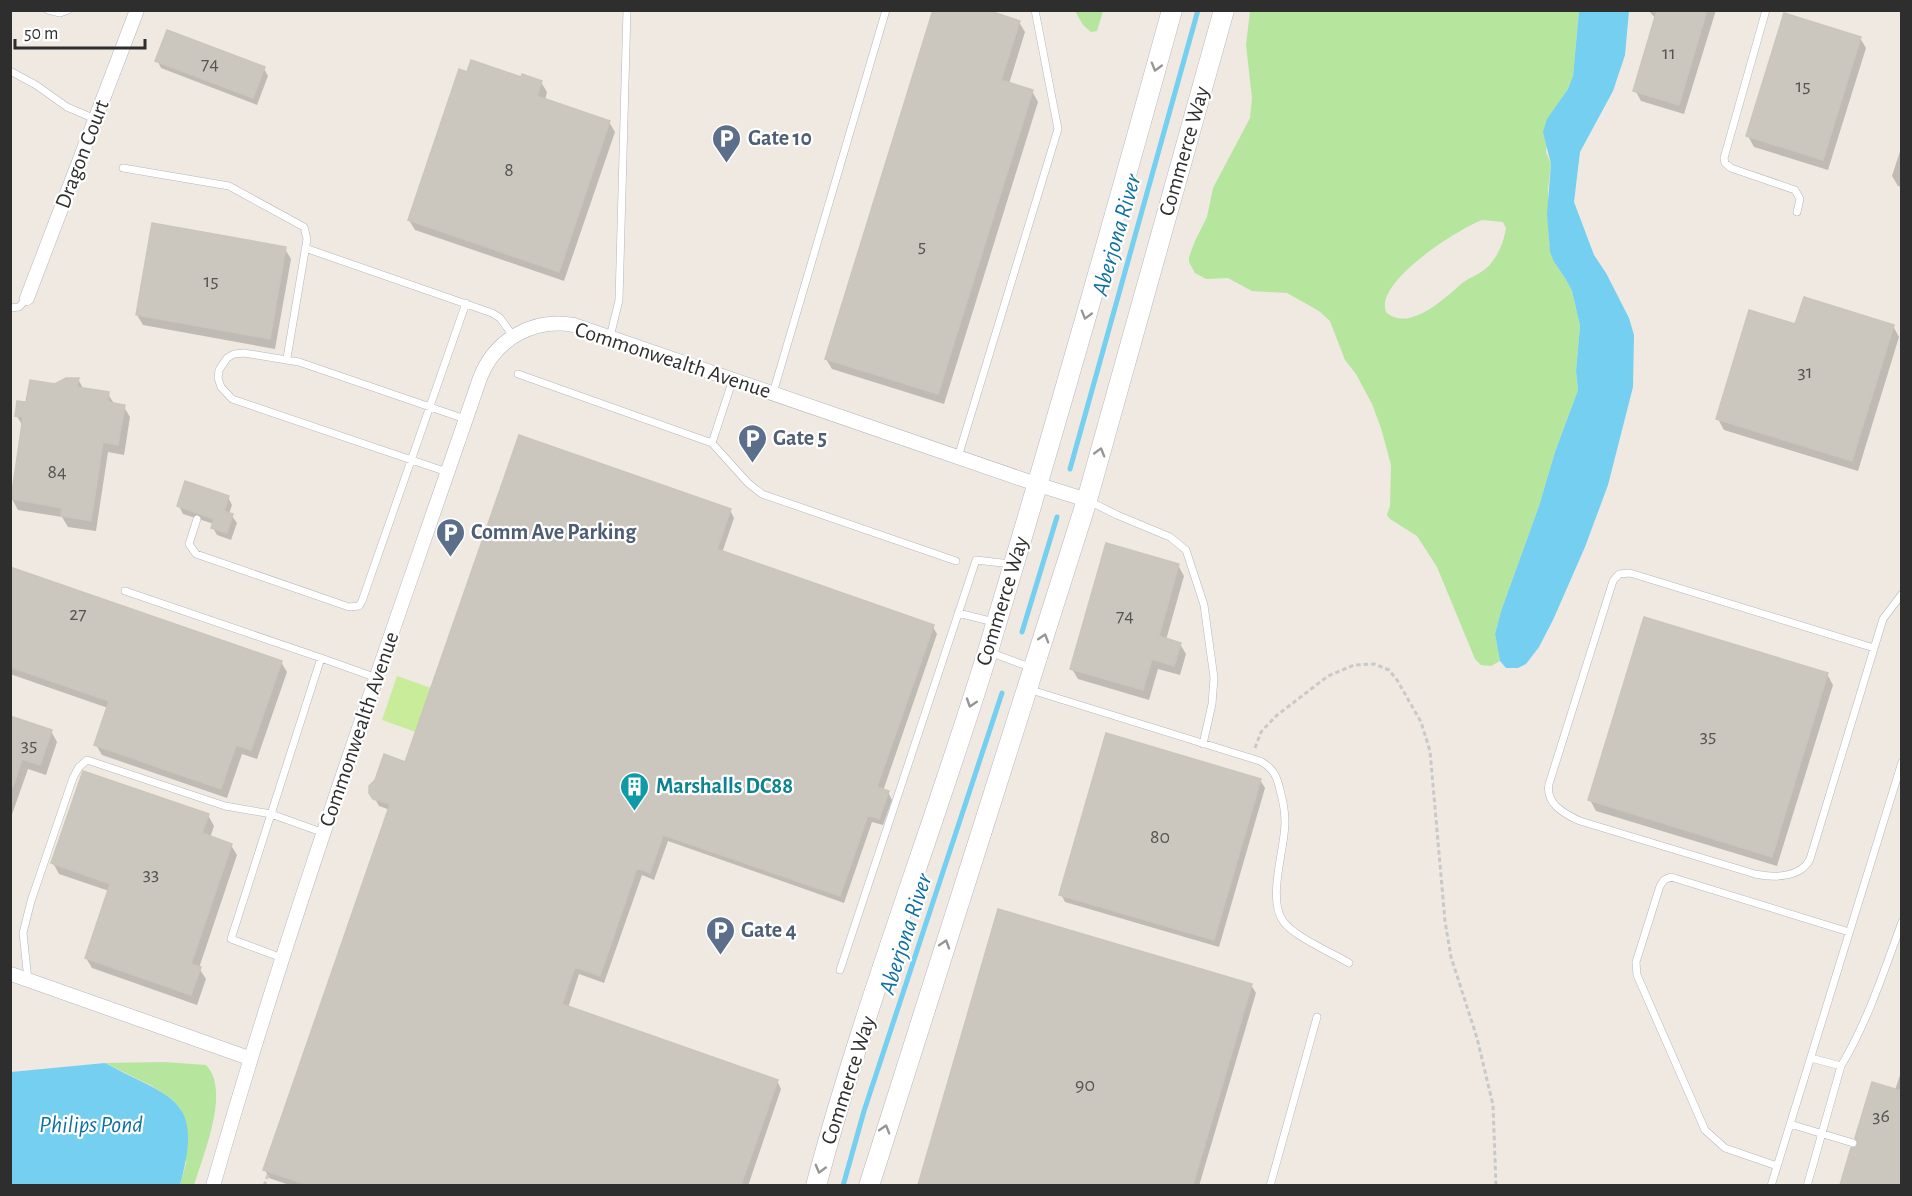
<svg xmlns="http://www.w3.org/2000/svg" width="1912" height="1196" viewBox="0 0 1912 1196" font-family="'Alegreya Sans',sans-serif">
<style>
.green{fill:#b6e59e;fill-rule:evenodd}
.pitch{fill:#c9ec9a}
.water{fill:#75cff0}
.shadow{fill:#0003}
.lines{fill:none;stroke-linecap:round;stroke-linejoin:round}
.stream{stroke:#75cff0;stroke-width:5}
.building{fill:#cbc7bf;stroke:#cbc5ba;stroke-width:1.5}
.lane-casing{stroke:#b4b7c1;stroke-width:8}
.street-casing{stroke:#b4b7c1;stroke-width:15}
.secondary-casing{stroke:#b4b7c1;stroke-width:21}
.path{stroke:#c9c9c9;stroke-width:3;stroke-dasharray:4.5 3;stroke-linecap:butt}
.lane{stroke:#fff;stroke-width:7}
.street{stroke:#fff;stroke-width:14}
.secondary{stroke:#fff;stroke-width:20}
.oneway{stroke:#969696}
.labels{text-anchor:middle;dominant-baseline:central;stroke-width:4.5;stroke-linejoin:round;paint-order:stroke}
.number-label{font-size:20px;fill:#555452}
.service-label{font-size:22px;font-weight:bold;fill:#4e5e75;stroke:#fff;text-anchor:start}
.street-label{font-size:22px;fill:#2e2e2e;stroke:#fff}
.culture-label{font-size:22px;font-weight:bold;fill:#0d838f;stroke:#fff;text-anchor:start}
.water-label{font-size:24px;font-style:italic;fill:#0d6fa3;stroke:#fff}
</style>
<rect width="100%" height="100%" fill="#efe9e1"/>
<path class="green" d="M1075 11H1103L1097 31 1091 32 1083 25Z
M1250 11H1579L1573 76 1568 89 1553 111 1546 152 1551 164 1548 190 1549 244 1554 262 1565 278 1572 291 1580 326 1576 371 1578 390 1555 452 1539 506 1501 611 1495 634 1500 661 1491 666 1481 665 1475 659 1437 567 1417 536 1390 519 1387 515 1390 506 1391 465 1381 428 1372 404 1356 374 1345 360 1330 321 1319 311 1287 293 1252 291 1228 278 1206 279 1195 273 1189 262V257L1195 241 1207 217 1213 188 1250 118 1252 98 1246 45ZM1482 220 1503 222 1506 228C1504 240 1500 252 1492 262 1485 272 1475 275 1465 281 1460 284 1456 289 1451 293 1434 307 1406 330 1386 312 1374 282 1458 229 1482 220Z
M164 1062 206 1065C231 1090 203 1155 194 1185H180L186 1163 180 1108 173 1100 152 1086 105 1063Z"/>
<path class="pitch" d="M397 676 431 688 416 732 382 720Z"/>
<path class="water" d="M1579 11H1629L1625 55 1613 91 1580 152 1574 202 1594 255 1606 273 1629 318 1634 335 1633 387 1608 485 1585 547 1553 620 1539 647 1526 664 1518 668H1506L1500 661 1495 634 1501 611 1539 506 1555 452 1578 390 1576 371 1580 326 1572 291 1565 278 1554 262 1550 252 1547 214 1551 164 1543 132 1547 119 1568 89 1573 76Z
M105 1063C173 1100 204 1096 180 1185H11V1072Z"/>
<path class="shadow" d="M1648 10H1716L1684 114 1641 101 1635 90 1656 19Z
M1019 22 1025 32 1009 84 1032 91 1038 102 944 404 832 369 826 359Z
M1860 38 1866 48 1828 170 1754 147 1748 136Z
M157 60 264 69 268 76 257 105 161 68Z
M522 79 541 82 547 92 545 100 609 122 615 132 564 281 415 230 409 220Z
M1902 145V187L1898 186 1892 176Z
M285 249 291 259 275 349 143 325 137 315Z
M1796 326H1893L1899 337 1858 471 1724 430 1718 419Z
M78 379 84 390 108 394 115 405 124 407 130 417 124 455 108 452 96 531 68 527 62 517 18 510 12 499 23 426 16 415 28 404 56 386Z
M228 497 232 505 229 514 232 516 237 523 231 540 217 535 213 528 214 524 183 514 179 506Z
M730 510 734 518 722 553 933 627 937 634 883 791 888 792 892 800 883 825 872 822 844 903 668 841 654 880 642 875 604 983 579 974 568 1008 777 1081 781 1089 748 1186H292L269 1178 265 1170 390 810 379 806 371 792Z
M1178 565 1184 576 1166 640 1180 644 1186 654 1180 675 1158 669 1149 700 1078 679 1072 669Z
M10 568 281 662 287 672 257 759 242 754 227 798 102 755 96 745 108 708 10 674Z
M1827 674 1833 685 1777 866 1596 811 1590 800Z
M10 717 51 731 57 742 46 775 28 769 10 820Z
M1260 780 1265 788 1219 947 1065 902 1061 894Z
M208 815 214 826 210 838 231 845 237 855 199 968 206 979 197 1005 92 968 86 958 109 891 59 874 53 863Z
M999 911 1251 985 1256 993 1199 1186H919Z
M1902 1069V1186H1842L1853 1150 1857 1149 1895 1090Z"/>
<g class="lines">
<path class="stream" d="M1070 469 1198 10
M1022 632 1057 517
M843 1186 864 1111 1002 693"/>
</g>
<path class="building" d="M933 10H987L1020 21 1001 80 1033 90 938 394 825 359Z
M1657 10H1707L1679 105 1633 91Z
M1784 13 1861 37 1823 160 1746 136Z
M167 30 265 67 253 98 155 61Z
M471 60 521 77 522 74 542 81 537 96 610 121 559 272 408 220 459 69 467 72Z
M152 223 286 247 270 339 136 315Z
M1804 297 1894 325 1852 461 1716 419 1749 310 1795 324Z
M66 378H79L77 387 109 392 108 402 125 405 118 445 103 442 91 521 61 516 62 508 11 499 23 417 15 416 17 401 26 402 30 380 55 384Z
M519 435 731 509 717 549 934 625 877 787 889 791 879 819 868 815 840 896 663 835 650 873 637 868 600 976 575 967 562 1004 778 1080 741 1185H308L263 1170 390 804 373 799 369 793V786L375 780 384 754 405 762Z
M185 481 229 496 224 511 233 514 227 533 211 528 214 519 177 506Z
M1106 543 1179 564 1159 636 1181 643 1174 666 1152 659 1143 690 1070 669Z
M10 567 282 661 251 750 236 745 221 789 94 745 109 701 10 667Z
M1644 617 1828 673 1772 857 1588 800Z
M10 716 52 730 40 765 22 759 13 787H10Z
M1106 733 1261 779 1214 940 1059 895Z
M83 771 209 814 202 833 232 844 191 964 201 967 191 995 85 958 110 884 51 863Z
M998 909 1252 984 1193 1185H918Z
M1872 1082 1902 1091V1185H1840L1851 1148 1856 1147 1858 1144 1855 1138Z"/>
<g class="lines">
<defs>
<path id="lane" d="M48 10 60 13 68 10
M1766 10 1724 158 1725 163 1731 168 1795 190 1800 199 1797 212
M10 71 36 85 67 107 95 119
M123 168 229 186 304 227 307 239 287 358
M305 248 492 313 500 318 513 336
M10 308 19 307 27 298
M610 337 619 300 627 10
M518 374 712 443 733 379
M773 393 886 10
M712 443 748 483 762 494 956 561
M958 457 1058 129 1035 10
M447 472 232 399 221 387 218 378 219 370 227 358 234 354 244 353 299 362 465 419
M1089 501 1117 515 1170 537 1186 550 1204 605 1214 678 1212 704 1203 744
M197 519 189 544 196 554 349 607 359 606 362 601 466 303
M125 591 321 658
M958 613 994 622
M1874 648 1630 573 1619 574 1613 581 1549 784C1545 803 1564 814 1580 821L1755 874C1773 878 1801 878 1810 859L1883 619 1902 594
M989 652 1032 668
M1028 689 1260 761C1273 768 1277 776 1280 790 1283 801 1285 811 1285 822 1285 849 1267 898 1283 921 1293 936 1332 953 1349 963
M282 958 231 939 321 658 377 678
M840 970 976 560 1011 564
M28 980 23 933 31 901 73 778 79 767 87 760 225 806 271 814 324 833
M1811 1058 1841 1066C1868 1021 1884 971 1902 922
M1790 1124 1853 1143
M1777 1166 1725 1148 1705 1130 1637 975 1636 962 1660 886 1664 880 1671 877 1849 932
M1270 1186 1317 1017
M1771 1186 1902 762
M1807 1186 1841 1066"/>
<path id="street" d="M27 298 137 10
M11 974 249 1058
M213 1186C291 913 388 646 480 378 495 339 533 318 574 325L1036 484 1087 500"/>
<path id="secondary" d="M816 1186C864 1005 933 830 988 651 1052 438 1113 224 1172 10
M869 1186 1087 500 1224 10"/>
</defs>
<use href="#lane" class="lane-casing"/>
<use href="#street" class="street-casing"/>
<use href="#secondary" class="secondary-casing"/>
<path class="path" d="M1255 748 1261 732 1276 716 1328 676 1354 665 1374 664 1389 670 1397 680 1421 722 1430 751 1445 921 1451 957 1477 1038 1493 1105 1496 1186
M264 1186 269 1172"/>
<use href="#lane" class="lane"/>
<use href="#street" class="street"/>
<use href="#secondary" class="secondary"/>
</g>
<defs><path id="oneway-chevron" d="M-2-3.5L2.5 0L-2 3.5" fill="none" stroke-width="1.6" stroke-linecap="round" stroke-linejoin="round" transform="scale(1.5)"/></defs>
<g class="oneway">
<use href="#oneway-chevron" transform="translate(1156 67) rotate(106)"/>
<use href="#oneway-chevron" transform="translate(1086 315) rotate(106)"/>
<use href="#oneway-chevron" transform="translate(1100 452) rotate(-74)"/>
<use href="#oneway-chevron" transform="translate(1044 638) rotate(-73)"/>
<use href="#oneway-chevron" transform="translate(971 703) rotate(108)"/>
<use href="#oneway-chevron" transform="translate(945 944) rotate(-72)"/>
<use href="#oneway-chevron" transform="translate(885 1129) rotate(-73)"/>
<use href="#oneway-chevron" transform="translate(820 1169) rotate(105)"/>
</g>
<defs>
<symbol id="parking-pin" viewBox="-11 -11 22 30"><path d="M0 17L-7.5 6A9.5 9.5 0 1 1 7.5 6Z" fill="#5c6f8a" stroke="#fff"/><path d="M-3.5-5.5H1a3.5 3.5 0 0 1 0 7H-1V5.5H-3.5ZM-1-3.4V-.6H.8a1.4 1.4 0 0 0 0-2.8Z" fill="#fff"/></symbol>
<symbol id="building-pin" viewBox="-11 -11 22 30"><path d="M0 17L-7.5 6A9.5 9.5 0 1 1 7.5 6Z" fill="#0f9aa8" stroke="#fff"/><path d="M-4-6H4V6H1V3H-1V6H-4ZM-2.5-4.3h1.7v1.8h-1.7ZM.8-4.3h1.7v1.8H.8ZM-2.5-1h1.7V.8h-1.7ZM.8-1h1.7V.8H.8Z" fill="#fff"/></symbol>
</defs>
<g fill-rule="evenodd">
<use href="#parking-pin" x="710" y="122" width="33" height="45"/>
<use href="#parking-pin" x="736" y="422" width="33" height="45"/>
<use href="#parking-pin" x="434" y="516" width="33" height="45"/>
<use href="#building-pin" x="618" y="770" width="33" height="45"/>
<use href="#parking-pin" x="704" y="914" width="33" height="45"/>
</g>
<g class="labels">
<g class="number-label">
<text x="1669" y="53">11</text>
<text x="210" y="64">74</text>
<text x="1803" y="86">15</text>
<text x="509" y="170">8</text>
<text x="922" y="246">5</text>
<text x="211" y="281">15</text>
<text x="1805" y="372">31</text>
<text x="57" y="472">84</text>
<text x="78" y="614">27</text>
<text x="1125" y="616">74</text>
<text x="1708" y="736">35</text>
<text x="29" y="745">35</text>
<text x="1160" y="837">80</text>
<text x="151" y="874">33</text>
<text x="1085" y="1085">90</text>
<text x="1881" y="1116">36</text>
</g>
<g class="service-label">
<text x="748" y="138">Gate 10</text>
<text x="773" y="438">Gate 5</text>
<text x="471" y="532">Comm Ave Parking</text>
<text x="741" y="930">Gate 4</text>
</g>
<g class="street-label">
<text transform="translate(1184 151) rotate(-74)">Commerce Way</text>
<text transform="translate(82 154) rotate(-69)">Dragon Court</text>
<text transform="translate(673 360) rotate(18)">Commonwealth Avenue</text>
<text transform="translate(1002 601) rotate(-73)">Commerce Way</text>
<text transform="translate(359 729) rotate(-71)">Commonwealth Avenue</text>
<text transform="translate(848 1080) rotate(-72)">Commerce Way</text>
</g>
<g class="culture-label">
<text x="656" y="786">Marshalls DC88</text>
</g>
<g class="water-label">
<text transform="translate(1117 235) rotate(-74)">Aberjona River</text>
<text transform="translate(906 934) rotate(-72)">Aberjona River</text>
<text x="91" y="1125">Philips Pond</text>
</g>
</g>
<rect width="1912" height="1196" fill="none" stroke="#2e2e2e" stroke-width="24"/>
<path d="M15 39v9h130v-9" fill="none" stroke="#2e2e2e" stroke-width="3"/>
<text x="24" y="39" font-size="18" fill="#2e2e2e" stroke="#ffffff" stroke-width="4.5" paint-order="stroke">50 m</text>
</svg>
